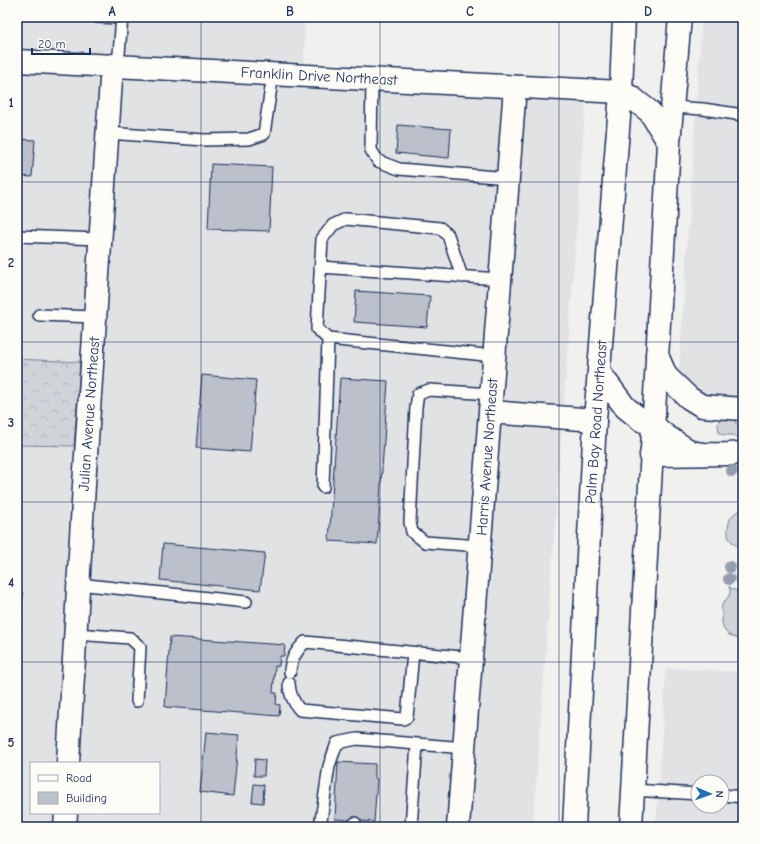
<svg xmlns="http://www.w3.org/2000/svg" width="760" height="844" viewBox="0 0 760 844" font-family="'Comic Neue',sans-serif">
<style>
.built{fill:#e0e2e3;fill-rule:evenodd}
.grass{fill:#d0d3d8;stroke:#76819b}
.forest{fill:url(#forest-crowns);stroke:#76819b}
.building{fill:#bbc0ca;stroke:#1b2f5e}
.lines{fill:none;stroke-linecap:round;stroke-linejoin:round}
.lane-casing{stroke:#1b2f5e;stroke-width:14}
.street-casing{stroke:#1b2f5e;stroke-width:25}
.secondary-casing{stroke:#1b2f5e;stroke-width:25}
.lane{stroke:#fdfcf7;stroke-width:11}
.street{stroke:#fdfcf7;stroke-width:22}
.secondary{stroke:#fdfcf7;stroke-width:22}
.tree{fill:#949caf}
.grid{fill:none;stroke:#1b2f5e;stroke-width:1;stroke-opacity:0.55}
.labels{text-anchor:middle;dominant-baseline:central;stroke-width:3;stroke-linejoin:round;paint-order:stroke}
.street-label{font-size:15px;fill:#1b2f5e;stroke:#fdfcf7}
.neatline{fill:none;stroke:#1b2f5e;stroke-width:1.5}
.grid-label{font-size:13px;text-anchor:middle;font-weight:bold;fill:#1b2f5e}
</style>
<defs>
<pattern id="forest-crowns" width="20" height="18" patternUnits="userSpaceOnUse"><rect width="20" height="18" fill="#d0d3d8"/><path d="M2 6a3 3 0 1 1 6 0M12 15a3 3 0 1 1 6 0" fill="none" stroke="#b2b5bc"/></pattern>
</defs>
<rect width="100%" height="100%" fill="#f0f0ee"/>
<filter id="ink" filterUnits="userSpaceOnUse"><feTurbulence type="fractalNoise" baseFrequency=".025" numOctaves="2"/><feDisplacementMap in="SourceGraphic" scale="8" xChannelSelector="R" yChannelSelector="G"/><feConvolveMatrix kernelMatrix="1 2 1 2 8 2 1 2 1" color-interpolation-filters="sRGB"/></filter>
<g filter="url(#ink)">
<path class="built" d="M17 17H305L304 78 586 97 533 827H17V445L74 446 80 362 17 359ZM31 763H159V813H31Z
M702 17H743V403L719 401 687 388 679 370Z
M666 668 743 672V827H656ZM698 782H722V806H698Z"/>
<path class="grass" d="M720 419H735L736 424 743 423V440L733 435H724L719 433 718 424Z
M743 508V551C738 546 732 544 729 538 727 535 728 532 728 529 729 517 732 514 742 509Z
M729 586 732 589 743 594V640C727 636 721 632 722 615 722 612 721 608 722 605 725 598 733 597 729 586Z"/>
<path class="forest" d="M17 359 80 362 74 446 17 445Z"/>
<path class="building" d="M398 125 451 129 449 158 396 153Z
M17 139 35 140 32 177 17 176Z
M211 164 272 167 269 231 208 229Z
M356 291 430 296 427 327 354 322Z
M202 375 256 380 250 452 196 448Z
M340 378 388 381 377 544 329 541Z
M163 544 265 553 260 590 160 580Z
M17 592 23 593 19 651H17Z
M170 637 285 645 284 656H280L279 666H275L273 693H277L276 704 280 705 279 716 165 707Z
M206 732 239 735 233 796 200 792Z
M255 759 265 760 264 776H254Z
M338 762 375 764V778L377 779 374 822 335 819Z
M254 784 264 785 263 803 252 802Z"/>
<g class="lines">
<defs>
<path id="lane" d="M98 17 122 18
M118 66 122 17
M372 79 371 150 378 161 399 169 508 178
M672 107 703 109 743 115
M108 133 204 140 249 139 264 134 273 74
M17 236 100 239
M320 267 500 279
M462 277 448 235 440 228 346 219 333 225 322 239 317 329 328 339 495 356
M39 315 95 317
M323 487 328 339
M480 546 425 542 412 532 410 522 416 407 418 394 429 390 492 394
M78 584 246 602
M76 634 130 638 140 647 137 701
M290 672C290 661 297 650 305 642L472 658
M289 683C289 692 294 704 300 710L403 719 407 717 413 653
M633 790 698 794
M722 795 743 797
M320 827 329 766 337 743 357 739 465 748
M355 827V823
M411 827 417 744"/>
<path id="street" d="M17 61 621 92
M657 355 666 376 689 398 702 406 743 409
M490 412 595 420
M651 455 730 454 743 453
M68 763 84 485 112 65
M65 827 66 813
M458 827 515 87"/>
<path id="secondary" d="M621 92 631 97 650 112 669 143
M599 372 625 407 641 420 653 425 666 436 691 452 703 454
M574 827 595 420 621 92 624 17
M631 827 669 143 680 17"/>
</defs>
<use href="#lane" class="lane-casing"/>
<use href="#street" class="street-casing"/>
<use href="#secondary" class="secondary-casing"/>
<use href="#lane" class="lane"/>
<use href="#street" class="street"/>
<use href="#secondary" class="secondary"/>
</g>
<g class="tree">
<circle cx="732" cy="471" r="6"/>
<circle cx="730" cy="567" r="6"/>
<circle cx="729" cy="579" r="6"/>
</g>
</g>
<path class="grid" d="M201 17V827M380 17V827M559 17V827M17 182H743M17 342H743M17 502H743M17 662H743"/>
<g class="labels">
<g class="street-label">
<text transform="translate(319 76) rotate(3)">Franklin Drive Northeast</text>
<text transform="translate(89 414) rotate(-86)">Julian Avenue Northeast</text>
<text transform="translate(596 422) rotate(-86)">Palm Bay Road Northeast</text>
<text transform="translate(487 457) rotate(-86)">Harris Avenue Northeast</text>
</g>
</g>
<rect width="760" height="844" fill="none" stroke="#fdfcf7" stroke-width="44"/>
<rect x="30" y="762" width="130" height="52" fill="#fdfcf7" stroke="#a3aaba"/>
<rect x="38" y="775" width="20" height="6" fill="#fdfcf7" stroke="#a3aaba"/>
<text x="66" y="782" font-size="12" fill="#1b2f5e">Road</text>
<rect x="38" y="792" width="20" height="12" fill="#bbc0ca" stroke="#a3aaba"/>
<text x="66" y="802" font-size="12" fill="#1b2f5e">Building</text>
<g transform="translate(710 794) rotate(92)"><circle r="19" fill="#fdfcf7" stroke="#a3aaba"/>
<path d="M0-3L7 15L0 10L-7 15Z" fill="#1f6fb2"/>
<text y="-6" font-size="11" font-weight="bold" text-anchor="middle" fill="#1b2f5e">N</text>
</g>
<path d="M32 48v6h58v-6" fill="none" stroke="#1b2f5e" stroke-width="2"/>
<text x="38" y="48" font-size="12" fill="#1b2f5e" stroke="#fdfcf7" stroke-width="3" paint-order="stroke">20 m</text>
<rect x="22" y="22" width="716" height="800" class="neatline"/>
<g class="grid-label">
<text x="112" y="16">A</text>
<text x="290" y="16">B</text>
<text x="470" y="16">C</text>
<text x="648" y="16">D</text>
<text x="11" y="107">1</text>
<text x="11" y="267">2</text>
<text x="11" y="427">3</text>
<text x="11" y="587">4</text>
<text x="11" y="747">5</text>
</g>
</svg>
